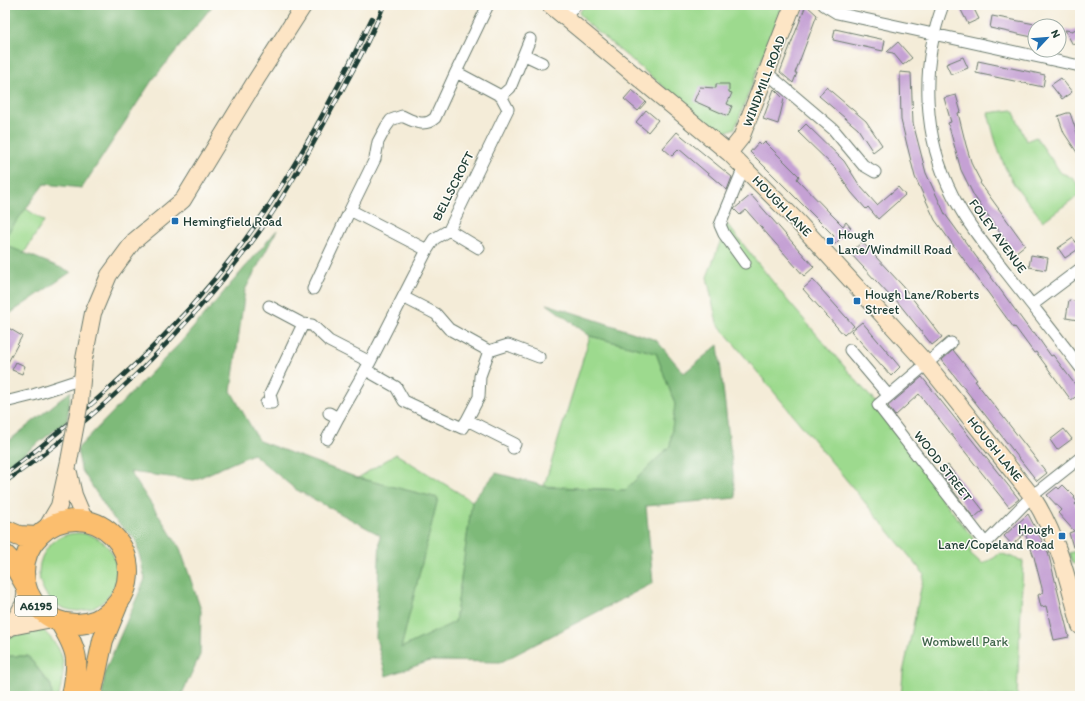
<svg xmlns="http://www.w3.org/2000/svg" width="1085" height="701" viewBox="0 0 1085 701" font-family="Itim,sans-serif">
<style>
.green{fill:#9dda8e;stroke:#5e8c61}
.forest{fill:#7eba79;stroke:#4e7c56}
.building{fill:#c5a1d4}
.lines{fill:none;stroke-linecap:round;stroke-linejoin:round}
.street-casing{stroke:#6a7a6d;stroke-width:13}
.secondary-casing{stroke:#6a7a6d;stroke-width:18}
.highway-casing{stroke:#6a7a6d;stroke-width:22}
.street{stroke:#fff;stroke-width:11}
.secondary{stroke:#fde5c5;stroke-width:16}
.highway{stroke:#fbbe6e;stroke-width:20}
.rail-casing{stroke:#1f3d34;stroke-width:4.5}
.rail{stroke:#fdfcf7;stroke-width:3;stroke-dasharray:9;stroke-linecap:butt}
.secondary-bridge-casing{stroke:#6a7a6d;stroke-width:18;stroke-linecap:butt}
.secondary-bridge{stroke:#fde5c5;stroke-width:16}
.poi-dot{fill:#1f6fb2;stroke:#fdfcf7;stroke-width:1.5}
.labels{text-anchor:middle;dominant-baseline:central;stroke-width:3;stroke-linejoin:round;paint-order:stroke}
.shield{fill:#fdfcf7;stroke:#62766e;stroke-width:1}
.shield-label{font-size:12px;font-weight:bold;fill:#1f3d34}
.street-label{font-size:13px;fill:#1f3d34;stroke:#fdfcf7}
.poi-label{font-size:13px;fill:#1f3d34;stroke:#fdfcf7;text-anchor:start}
.park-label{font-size:13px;fill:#3e644a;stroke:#fdfcf7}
</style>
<rect width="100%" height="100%" fill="#fdfcf7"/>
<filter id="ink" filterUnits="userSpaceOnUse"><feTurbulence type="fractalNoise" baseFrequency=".025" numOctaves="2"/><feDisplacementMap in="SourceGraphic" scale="8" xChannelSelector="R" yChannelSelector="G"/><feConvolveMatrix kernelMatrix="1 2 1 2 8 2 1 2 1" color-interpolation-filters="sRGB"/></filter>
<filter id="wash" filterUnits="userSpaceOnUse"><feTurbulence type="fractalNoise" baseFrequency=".012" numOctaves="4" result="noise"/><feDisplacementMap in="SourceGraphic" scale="16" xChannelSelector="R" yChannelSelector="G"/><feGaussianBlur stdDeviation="0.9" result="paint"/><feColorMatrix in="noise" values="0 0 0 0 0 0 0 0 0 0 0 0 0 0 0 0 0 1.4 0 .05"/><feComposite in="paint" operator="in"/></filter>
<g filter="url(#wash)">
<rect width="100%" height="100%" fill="#f4ecd8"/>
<path class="green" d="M585 5H783L735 128 723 133 717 131 587 23 579 13Z
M1013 110 1026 141 1036 137 1061 173C1071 176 1080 182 1080 194L1043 221C1034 209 1023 196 1014 184 1001 164 994 136 988 113Z
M22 206 44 221 21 258 5 248V234Z
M727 224 788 301 892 422 940 496 973 538 970 553 982 564 994 558 1000 553 1023 561 1017 696H901L903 673 924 574 717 323 707 277Z
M590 336 656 353 675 404 670 446 625 490 544 486Z
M396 454 472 501 455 622 401 648 438 498 358 478Z
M39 572a39 39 0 1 1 78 0a39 39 0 1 1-78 0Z
M1080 550V562L1073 564 1069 553Z
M43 630C67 653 66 664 59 696H52L51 685 28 656H5V641L13 636Z"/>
<path class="forest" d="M5 5H213L151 82 82 188 44 184 5 237Z
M277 230 245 290 231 391 259 441 358 478 438 498 401 648 455 622 472 501 496 473 548 487 625 490 670 446 675 404 656 353 590 336 547 304 656 340 684 373 718 345 736 498 646 506 653 583 501 662 430 661 386 676 376 638 380 535 295 489 253 454 194 480 130 472 180 548 201 610 200 655 181 696H102L105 671 145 579 136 540 112 517 81 469 77 449 181 342Z
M5 245 71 272 5 317Z
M71 391 67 421 5 468V444Z
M5 656H28L51 686 52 696H5Z"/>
<g id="blocks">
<path class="building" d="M806 5 817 15 795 73H797L793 83 780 72Z
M966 5H972L979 19 968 24 960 8Z
M992 16 1035 24 1032 37 990 28Z
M1080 27V41L1073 45 1065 30 1072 31Z
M835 29 885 40 883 51 833 40Z
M898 42 912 58 903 65 893 53 887 52Z
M963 57 968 68 951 75 946 64Z
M978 61 1045 75 1043 87 976 73Z
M900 72 911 73 913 123 926 173 945 214 1032 333 1034 332 1051 356 1053 355 1080 391V394L1071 400 1036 352 1034 353 1015 327 1014 328 997 305 935 220 915 177 907 145 901 120Z
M1061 78 1072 92 1062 99 1051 85Z
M716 84H729V92L732 93 727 104 732 106 728 116 694 101 700 87 716 88Z
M826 87 866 121 882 145 873 152 858 129 819 96Z
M774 89 784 99 778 124 763 119Z
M632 90 646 102 638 111 624 99Z
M956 95 961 112 958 113 966 145 972 165 981 182 980 183 1025 245 1015 253 974 196 961 170 948 123 951 122 944 98Z
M646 110 658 120 648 132 636 122Z
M1067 113H1070L1080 142V157L1064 133 1058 116Z
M806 124 844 161 860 186 877 205 898 187 905 195 878 219 868 207 866 209 851 192 836 169 798 132Z
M677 132 732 177 727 190 679 149 672 156 663 148Z
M765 142 799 176 797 179 831 214 843 226 846 222 851 228 834 245 830 240 834 236 750 152 758 143 761 146Z
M751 195 814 267 804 276 746 210 740 215 734 209Z
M1073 238 1080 248 1065 258 1058 248Z
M862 242 902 285 942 337 932 345 892 295 890 296 850 253Z
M1031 255 1048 258 1046 270 1029 267Z
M813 280 854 326 844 335 803 289Z
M1069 300 1080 302 1078 320 1066 318Z
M862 322 900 367 891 376 851 331Z
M5 326 22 336 5 368Z
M953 350 977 380 975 381 1047 473 1037 481 942 360Z
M16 362 25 366 22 374 12 370Z
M922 377 1019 499 1009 507 919 394 895 416 888 406Z
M1064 429 1072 439 1057 450 1050 440Z
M948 465 983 510 974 518 939 472Z
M1063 485 1075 497 1074 498 1077 502 1075 504 1080 509V545L1073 547 1069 533 1074 531 1058 513 1061 510 1047 495 1057 487 1059 489Z
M1028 514 1048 552 1069 637 1054 640 1046 606 1041 607 1038 595 1043 592 1034 557 1025 533 1012 545 1004 536Z"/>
</g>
</g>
<g filter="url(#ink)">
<use href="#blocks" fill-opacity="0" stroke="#6a7a6d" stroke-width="1"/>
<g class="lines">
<defs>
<path id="street" d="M488 5 456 72 501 96
M824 5 837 13 1080 66
M943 5C920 66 923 138 953 196 969 227 991 253 1013 281 1035 309 1058 338 1080 367
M565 17 576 5
M525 55 542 63
M767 73 833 129 863 165 875 172
M501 96 510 88 530 39
M744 167 720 225 724 234 745 263
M350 210 375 159 378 142 386 127 391 120 402 116C413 121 424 128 435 118L456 72
M449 230 479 248
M313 289 350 210 427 250
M403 297 436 314 449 329 489 351
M1032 305 1080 269
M303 324 312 325 329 341 370 362
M951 343 878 405 982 539 988 541 1032 496 1080 458
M850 350 888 395
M489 351 480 376 479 397 467 420 515 444 513 448
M489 351 508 345 539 357
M366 370 396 387 404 401 462 428 467 420
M5 402 33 395 82 379
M266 403H272L270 394 303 324 269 306
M329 413 338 418 370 362 427 250 434 239 449 230 508 109 501 96
M327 439 338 418"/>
<path id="secondary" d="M550 5 729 153 796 220 926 363 1032 496C1058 536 1068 580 1080 626
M729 153 741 138 793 5
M80 402 84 359 93 313 109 275 134 241 183 200 256 80 304 5
M69 473 74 495 85 521
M45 530 59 506 69 461
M11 627 24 603 26 589
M5 631 11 627 52 619"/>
<path id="highway" d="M24 572a52 52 0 1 1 104 0a52 52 0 1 1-104 0Z
M5 530 19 536 38 537
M5 555 13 563 25 584
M60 622C79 653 79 660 72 696
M91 696 103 640 117 606"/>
</defs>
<use href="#street" class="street-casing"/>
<use href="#secondary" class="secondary-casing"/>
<use href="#highway" class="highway-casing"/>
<use href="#street" class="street"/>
<use href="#secondary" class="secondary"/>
<use href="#highway" class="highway"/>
<defs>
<path id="rail" d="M5 474C100 403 189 321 257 223 300 161 339 86 372 18
M5 482C104 414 192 326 262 228 288 191 313 145 334 105 352 72 370 40 384 5"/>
</defs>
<use href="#rail" class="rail-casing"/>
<use href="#rail" class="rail"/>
<defs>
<path id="secondary-bridge" d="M69 461 80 402"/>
</defs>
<use href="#secondary-bridge" class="secondary-bridge-casing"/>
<use href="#secondary-bridge" class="secondary-bridge"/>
</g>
</g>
<g class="poi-dot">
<rect x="171" y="217" width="8" height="8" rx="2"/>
<rect x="826" y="237" width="8" height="8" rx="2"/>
<rect x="853" y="297" width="8" height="8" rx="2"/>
<rect x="1058" y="532" width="8" height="8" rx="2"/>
</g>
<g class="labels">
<rect class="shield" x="15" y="596" width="42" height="20" rx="3"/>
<g class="shield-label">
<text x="36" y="606">A6195</text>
</g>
<g class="street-label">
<text transform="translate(764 81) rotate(-69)">WINDMILL ROAD</text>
<text transform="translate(453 186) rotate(-63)">BELLSCROFT</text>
<text transform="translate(782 206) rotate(46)">HOUGH LANE</text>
<text transform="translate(998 236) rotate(54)">FOLEY AVENUE</text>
<text transform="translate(995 449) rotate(51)">HOUGH LANE</text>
<text transform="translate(943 466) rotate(52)">WOOD STREET</text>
</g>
<g class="poi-label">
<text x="183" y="221">Hemingfield Road</text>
<text x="838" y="234">Hough<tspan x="838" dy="15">Lane/Windmill Road</tspan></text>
<text x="865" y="294">Hough Lane/Roberts<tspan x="865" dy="15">Street</tspan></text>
<text x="1054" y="529" text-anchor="end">Hough<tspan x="1054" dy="15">Lane/Copeland Road</tspan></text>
</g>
<g class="park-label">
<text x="965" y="641">Wombwell Park</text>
</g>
</g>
<rect width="1085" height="701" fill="none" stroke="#fdfcf7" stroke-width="20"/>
<g transform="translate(1047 38) rotate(64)"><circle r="19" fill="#fdfcf7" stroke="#a4b0a9"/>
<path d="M0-3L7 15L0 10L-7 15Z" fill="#1f6fb2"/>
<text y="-6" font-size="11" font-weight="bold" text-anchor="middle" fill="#1f3d34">N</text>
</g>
</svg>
